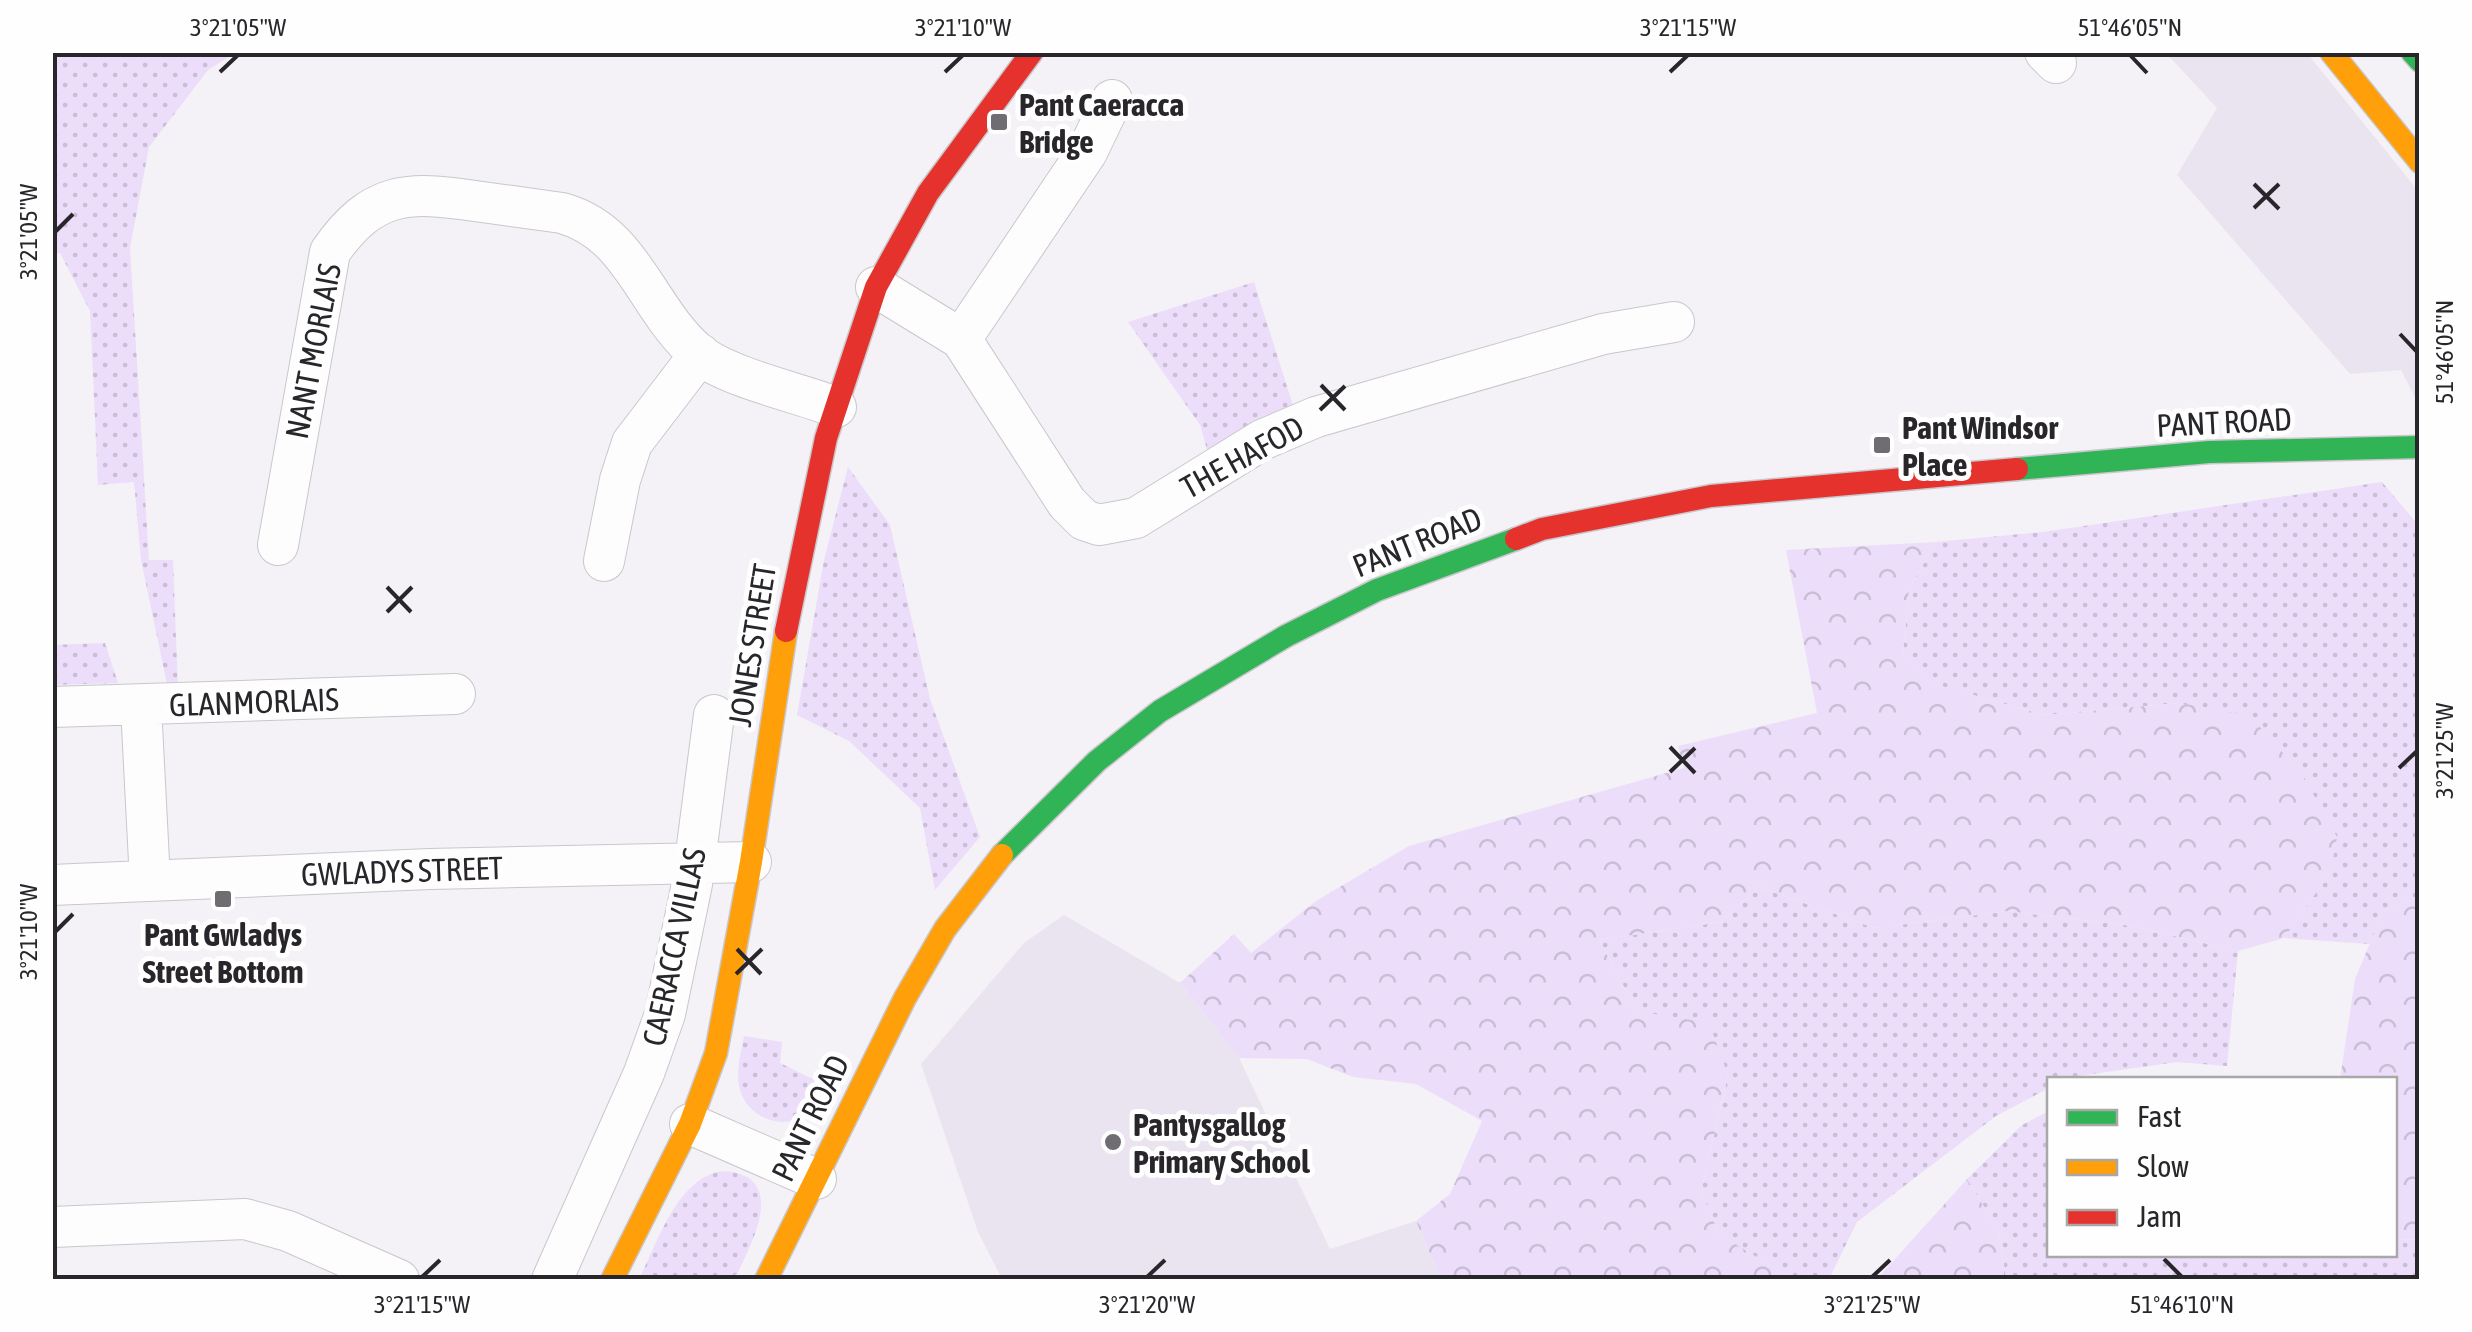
<svg xmlns="http://www.w3.org/2000/svg" width="2472" height="1332" viewBox="0 0 2472 1332" font-family="'Asap Condensed',sans-serif">
<style>
.built{fill:#eae4f1}
.grass{fill:url(#grass-dots)}
.forest{fill:url(#forest-crowns)}
.lines{fill:none;stroke-linecap:round;stroke-linejoin:round}
.street-casing{stroke:#c9c7cb;stroke-width:42}
.fast-casing{stroke:#c9c7cb;stroke-width:25}
.slow-casing{stroke:#c9c7cb;stroke-width:25}
.jam-casing{stroke:#c9c7cb;stroke-width:25}
.street{stroke:#fdfdfe;stroke-width:40}
.fast{stroke:#30b455;stroke-width:22}
.slow{stroke:#ff9f0a;stroke-width:22}
.jam{stroke:#e5322d;stroke-width:22}
.ticks{fill:none;stroke:#28262a;stroke-width:4}
.poi-dot{fill:#6f6d72;stroke:#fefefe;stroke-width:4}
.labels{text-anchor:middle;dominant-baseline:central;stroke-width:10;stroke-linejoin:round;paint-order:stroke}
.poi-label{font-size:32px;font-weight:bold;fill:#28262a;stroke:#fefefe;text-anchor:start}
.street-label{font-size:32px;fill:#28262a;stroke:#fefefe}
.neatline{fill:none;stroke:#28262a;stroke-width:4}
.ticks-label{font-size:25px;text-anchor:middle;fill:#28262a}
</style>
<defs>
<pattern id="grass-dots" width="8" height="8" patternUnits="userSpaceOnUse" patternTransform="scale(2.5)"><rect width="8" height="8" fill="#ecdefa"/><path d="M2 2h.1M6 6h.1" fill="none" stroke="#cabed6" stroke-width="1.8" stroke-linecap="round"/></pattern>
<pattern id="forest-crowns" width="20" height="18" patternUnits="userSpaceOnUse" patternTransform="scale(2.5)"><rect width="20" height="18" fill="#ecdefa"/><path d="M2 6a3 3 0 1 1 6 0M12 15a3 3 0 1 1 6 0" fill="none" stroke="#cabed6"/></pattern>
</defs>
<rect width="100%" height="100%" fill="#f4f1f7"/>
<path class="built" d="M2166 53H2307L2419 192V405L2401 370 2350 374 2177 175 2217 108Z
M1064 915 1180 983 1239 1058 1330 1249 1416 1221 1441 1279H1002L978 1232 921 1064 1024 943Z"/>
<path class="grass" d="M53 53H235L208 70 149 147 130 248 149 560H173L178 690 168 689 141 560 134 482 98 485 90 311 60 253H53Z
M1254 282 1296 415 1209 456 1200 425 1128 322Z
M848 467 890 525 930 699 980 837 935 890 920 808 849 741 797 715 824 560Z
M2382 482 2419 526V897L2383 912 2370 944 2284 938 2331 871 2180 703 2044 715 1930 683 1903 654 1909 589 1936 542 2043 532Z
M105 643 118 683 53 685V645Z
M1759 887 1875 928 2008 911 2132 926 2238 951 2227 1066 2177 1062 2050 1080 2049 1088 1996 1116 1857 1222 1829 1279H1792L1719 1234 1701 1192 1728 1075 1637 1011 1599 940 1721 922Z
M744 1036 782 1042 780 1063 823 1084C819 1093 816 1105 809 1111 786 1134 748 1118 740 1090 735 1073 741 1053 744 1036Z
M2049 1111 2050 1254H2394L2395 1240 2419 1239V1279H2006L1999 1231 1967 1179 2022 1125Z
M722 1171C789 1174 753 1241 737 1274L721 1279H639C658 1243 676 1179 722 1171Z"/>
<path class="forest" d="M1936 542 1909 589 1903 654 1931 683 2044 715 2180 703 2250 716 2302 774 2337 837 2331 871 2284 938 2238 951 2132 926 2008 911 1875 928 1759 887 1721 922 1599 940 1637 1011 1709 1023 1728 1075 1701 1192 1719 1234 1792 1279H1441L1416 1221 1450 1194 1482 1121 1416 1084 1353 1077 1307 1059 1239 1058 1180 983 1234 934 1251 953 1316 901 1409 846 1684 768 1678 746 1817 713 1786 550Z
M2419 897V1239L2395 1240 2394 1080 2340 1079 2355 979 2383 912Z
M1967 1179 1999 1231 2006 1279H1877Z"/>
<g class="lines">
<defs>
<path id="street" d="M2045 52 2056 63
M876 287 961 339 1067 503 1084 520 1099 525 1136 518 1262 440 1316 417 1603 334 1674 322
M961 339 1087 152 1112 100
M278 545 330 252C372 191 408 191 475 201 504 205 533 209 562 213 634 233 646 310 699 354 727 377 799 393 836 407
M604 561 620 480 632 443 700 354
M141 706 150 881
M52 707 455 694
M52 885 430 869 751 862
M690 1124 816 1179
M52 1227 245 1219 288 1231 399 1280
M552 1280 644 1073 665 1014 692 884 714 715"/>
<path id="fast" d="M2412 52 2420 61
M2017 469 2209 452 2420 447
M1002 855 1097 761 1160 711 1286 636 1377 590 1516 539"/>
<path id="slow" d="M2331 52 2420 162
M612 1280 690 1124 716 1053 751 862 786 631
M766 1280 905 998 945 929 1002 855"/>
<path id="jam" d="M1516 539 1542 529 1711 496 2017 469
M786 631 826 438 876 287 928 193 1032 52"/>
</defs>
<use href="#street" class="street-casing"/>
<use href="#fast" class="fast-casing"/>
<use href="#slow" class="slow-casing"/>
<use href="#jam" class="jam-casing"/>
<use href="#street" class="street"/>
<use href="#fast" class="fast"/>
<use href="#slow" class="slow"/>
<use href="#jam" class="jam"/>
</g>
<path class="ticks" d="M2130 55 2147 73M220 72 238 55M945 72 963 55M1670 72 1688 55M2254 184 2279 209M2254 208 2279 184M55 232 73 214M2400 334 2417 352M1321 385 1345 410M1320 410 1345 386M387 587 411 612M387 612 412 587M1670 747 1695 773M2399 768 2417 751M1670 772 1695 748M55 932 73 914M737 949 761 974M736 974 762 949M2164 1259 2182 1277M422 1277 440 1260M1147 1277 1165 1260M1872 1277 1890 1260"/>
<g class="poi-dot">
<rect x="989" y="112" width="20" height="20" rx="5"/>
<rect x="1872" y="435" width="20" height="20" rx="5"/>
<rect x="213" y="889" width="20" height="20" rx="5"/>
<circle cx="1113" cy="1142" r="10"/>
</g>
<g class="labels">
<g class="poi-label">
<text x="1019" y="104">Pant Caeracca<tspan x="1019" dy="37">Bridge</tspan></text>
<text x="1902" y="427">Pant Windsor<tspan x="1902" dy="37">Place</tspan></text>
<text x="223" y="934" text-anchor="middle">Pant Gwladys<tspan x="223" dy="37">Street Bottom</tspan></text>
<text x="1133" y="1124">Pantysgallog<tspan x="1133" dy="37">Primary School</tspan></text>
</g>
<g class="street-label">
<text transform="translate(313 351) rotate(-79)">NANT MORLAIS</text>
<text transform="translate(2224 422) rotate(-3)">PANT ROAD</text>
<text transform="translate(1242 457) rotate(-29)">THE HAFOD</text>
<text transform="translate(1417 542) rotate(-22)">PANT ROAD</text>
<text transform="translate(752 645) rotate(-81)">JONES STREET</text>
<text transform="translate(254 702) rotate(-2)">GLANMORLAIS</text>
<text transform="translate(402 871) rotate(-2)">GWLADYS STREET</text>
<text transform="translate(674 947) rotate(-78)">CAERACCA VILLAS</text>
<text transform="translate(810 1118) rotate(-64)">PANT ROAD</text>
</g>
</g>
<rect width="2472" height="1332" fill="none" stroke="#fefefe" stroke-width="110"/>
<rect x="2047" y="1077" width="350" height="180" fill="#fefefe" stroke="#a8a8a9" stroke-width="2.5"/>
<rect x="2067" y="1110" width="50" height="15" fill="#30b455" stroke="#a8a8a9" stroke-width="2.5"/>
<text x="2137" y="1127" font-size="30" fill="#28262a">Fast</text>
<rect x="2067" y="1160" width="50" height="15" fill="#ff9f0a" stroke="#a8a8a9" stroke-width="2.5"/>
<text x="2137" y="1177" font-size="30" fill="#28262a">Slow</text>
<rect x="2067" y="1210" width="50" height="15" fill="#e5322d" stroke="#a8a8a9" stroke-width="2.5"/>
<text x="2137" y="1227" font-size="30" fill="#28262a">Jam</text>
<rect x="55" y="55" width="2362" height="1222" class="neatline"/>
<g class="ticks-label">
<text x="238" y="36">3°21'05"W</text>
<text x="963" y="36">3°21'10"W</text>
<text x="1688" y="36">3°21'15"W</text>
<text x="2130" y="36">51°46'05"N</text>
<text transform="translate(28 232) rotate(-90)" y="9">3°21'05"W</text>
<text transform="translate(2444 352) rotate(-90)" y="9">51°46'05"N</text>
<text transform="translate(2444 751) rotate(-90)" y="9">3°21'25"W</text>
<text transform="translate(28 932) rotate(-90)" y="9">3°21'10"W</text>
<text x="422" y="1313">3°21'15"W</text>
<text x="1147" y="1313">3°21'20"W</text>
<text x="1872" y="1313">3°21'25"W</text>
<text x="2182" y="1313">51°46'10"N</text>
</g>
</svg>
